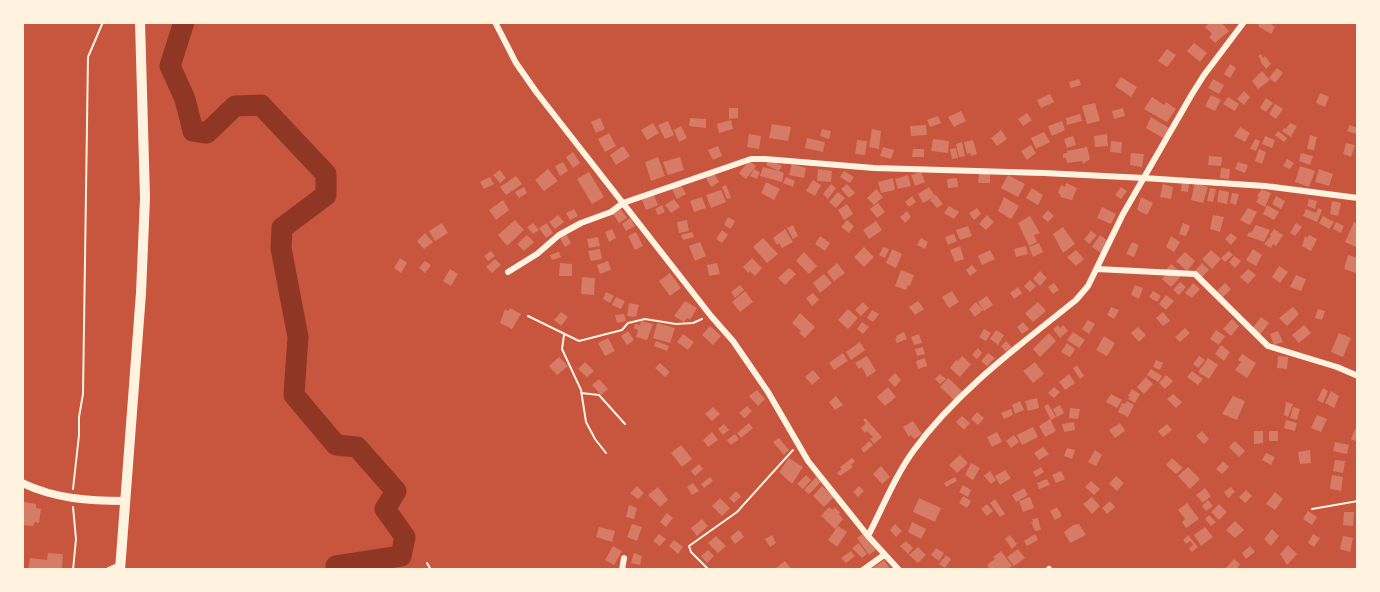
<svg xmlns="http://www.w3.org/2000/svg" width="1380" height="592" viewBox="0 0 1380 592" font-family="Poppins,sans-serif">
<style>
.lines{fill:none;stroke-linecap:round;stroke-linejoin:round}
.river{stroke:#8f3625;stroke-width:21}
.building{fill:#d67c66}
.path{stroke:#fff3e0;stroke-width:2}
.minor{stroke:#fff3e0;stroke-width:6}
.tertiary{stroke:#fff3e0;stroke-width:8}
.trunk{stroke:#fff3e0;stroke-width:10}
</style>
<rect width="100%" height="100%" fill="#c8553d"/>
<g class="lines">
<path class="river" d="M184 22 170 66 185 99 193 131 207 133 235 106 261 105 326 174V195L282 228 281 248 298 337 294 395 336 445 357 447 396 491 385 509 405 537 401 556 336 566 338 570"/>
</g>
<path class="building" d="M1210 22H1221L1229 31 1215 43 1209 37 1212 34 1205 27Z
M1260 22H1268L1275 27 1271 34 1258 26Z
M1194 43 1207 53 1200 62 1187 51Z
M1167 49 1176 55 1167 67 1158 61Z
M1261 54 1263 58 1265 56 1271 64 1266 69 1260 61 1261 60 1258 56Z
M1230 64 1236 68 1230 78 1224 74Z
M1277 68 1283 73 1275 83 1269 78Z
M1262 71 1270 80 1258 89 1252 81Z
M1121 77 1137 87 1131 97 1115 86Z
M1079 79 1081 85 1071 88 1069 82Z
M1213 79 1224 85 1219 94 1208 88Z
M1244 91 1250 97 1244 105 1237 99Z
M1320 93 1329 97 1325 107 1316 103Z
M1050 94 1054 102 1041 108 1037 100Z
M1211 95 1221 100 1215 111 1205 106Z
M1152 97 1164 105 1166 102 1176 109 1167 122 1144 109Z
M1228 97 1239 104 1235 111 1223 104Z
M1266 98 1273 103 1266 112 1260 108Z
M1095 103 1100 121 1087 124 1082 106Z
M1275 104 1283 109 1276 119 1269 114Z
M729 108H738V118L729 119Z
M1123 108 1125 116 1114 119 1112 111Z
M961 111 966 121 954 127 948 117Z
M1027 113 1032 120 1023 126 1018 119Z
M1080 114 1082 121 1067 125 1066 118Z
M938 116 941 123 930 127 927 120Z
M1151 117 1169 128 1163 138 1146 128Z
M600 118 605 129 596 133 591 122Z
M690 118 706 119V128L689 126Z
M731 120 733 129 719 133 717 124Z
M668 121 674 135 665 139 658 125Z
M1062 121 1065 130 1052 136 1048 126Z
M653 123 659 133 647 140 641 130Z
M1290 123 1297 126 1291 137 1282 131 1284 128 1286 129Z
M772 124 791 127 788 141 769 138Z
M926 125 927 135 911 136 910 126Z
M1350 125 1358 128 1356 134 1347 131Z
M681 126 687 138 679 142 674 130Z
M1240 127 1250 133 1245 142 1234 136Z
M822 129 831 131 829 139 820 136Z
M872 129 881 131 879 149 869 147Z
M1001 130 1007 139 997 146 991 138Z
M1278 131 1287 138 1284 142 1275 135Z
M1044 132 1050 142 1036 149 1031 138Z
M609 133 616 146 605 152 598 139Z
M749 134 761 136 759 149 747 147Z
M1107 134 1108 146 1095 147 1094 136Z
M1310 135 1317 137 1314 150 1307 149Z
M1073 136 1076 145 1067 148 1064 139Z
M1265 136 1275 140 1272 148 1262 144Z
M807 138 825 142 823 152 805 148Z
M933 139 949 141 948 153 931 151Z
M1255 139 1260 141 1256 151 1250 149Z
M857 140 867 141 865 155 855 154Z
M973 140 977 154 971 156 970 153 967 154 964 142Z
M1111 141 1122 142 1121 153 1110 152Z
M962 142 965 156 959 157 956 144Z
M1346 143 1355 145 1351 157 1343 154Z
M1031 145 1036 153 1027 160 1021 151Z
M623 146 630 156 616 165 610 155Z
M718 146 722 156 713 160 708 150Z
M883 147 894 150 891 159 880 156Z
M1087 147 1090 159 1083 164 1082 161 1067 163 1066 158H1063V154L1067 153V151Z
M956 148 958 158 952 159 950 149Z
M913 149H924V157H912Z
M1259 149 1266 152 1262 164 1255 161Z
M573 152 580 163 573 168 566 157Z
M1131 153 1144 154 1142 167 1130 165Z
M1301 153 1313 156 1310 165 1299 161Z
M1209 156 1222 157 1221 166 1208 165Z
M658 157 665 176 651 181 645 162Z
M680 157 684 170 668 175 663 162Z
M769 159 782 166 779 171 784 173 782 182 760 176 763 167 779 171 766 165Z
M1287 159 1294 163 1290 169 1283 166Z
M749 161 756 166 746 179 739 173Z
M563 162 568 171 560 176 555 166Z
M1238 162 1248 165 1245 173 1235 169Z
M792 164 806 168 804 178 789 175Z
M1300 166 1315 171 1309 187 1295 182Z
M1221 168 1230 169 1229 179 1220 178Z
M548 169 558 181 544 191 535 180Z
M754 169 760 172 757 179 750 176Z
M818 169 832 171 831 182 817 181Z
M1319 169 1333 174 1329 186 1315 182Z
M500 170 506 178 500 183 493 175Z
M844 171 854 177 850 183 840 177Z
M589 172 604 197 592 204 577 179Z
M921 172 925 182 915 186 911 175Z
M714 173 719 182 711 187 706 178Z
M979 174H990V183H978Z
M908 175 911 186 898 189 895 179Z
M1008 175 1025 184 1018 197 1001 188Z
M516 176 522 184 506 195 500 187Z
M490 177 494 184 484 189 480 182Z
M786 177 795 181 793 187 783 183Z
M893 178 895 190 881 193 878 182Z
M957 178 958 187 948 188 947 179Z
M813 180 821 185 815 196 806 191Z
M766 182 780 189 774 200 761 193Z
M1066 183 1077 188 1072 200 1060 197 1061 195 1058 193 1061 185 1065 187Z
M1182 183 1189 184 1188 192 1181 191Z
M1195 183 1208 187 1203 203 1191 200Z
M831 184 836 188 828 199 823 194Z
M847 184 855 193 849 198 841 189Z
M1163 184 1173 187 1171 199 1160 197Z
M681 185 686 194 677 199 672 189Z
M726 185 731 198 727 199 722 187Z
M524 187 527 193 519 198 515 192Z
M929 187 935 196 923 203 918 194Z
M1121 187 1127 191 1121 199 1115 195Z
M1032 188 1043 195 1038 205 1026 198Z
M1210 188 1216 189 1213 202 1207 201Z
M876 189 883 197 874 205 867 198Z
M1262 189 1271 193 1265 207 1256 202 1259 197 1257 196Z
M721 190 726 202 711 208 706 195Z
M1219 190 1229 192 1227 204 1217 202Z
M838 192 845 198 836 208 829 202Z
M653 193 658 205 646 210 641 198Z
M1232 193 1239 194 1236 205 1230 203Z
M936 195 943 204 937 208 930 200Z
M912 196 916 202 909 207 905 202Z
M1276 196 1285 201 1281 209 1272 204Z
M702 197 706 208 694 212 690 201Z
M1004 197 1019 206 1011 219 998 211Z
M1141 197 1153 203 1147 215 1137 210Z
M674 199 680 207 671 213 665 205Z
M1309 199 1317 201 1315 209 1307 206Z
M503 200 509 210 496 220 489 210Z
M1332 201 1341 203 1338 216 1330 214Z
M878 203 885 212 877 218 870 209Z
M847 204 853 214 844 220 838 210Z
M662 205 665 212 658 215 655 209Z
M1267 205 1279 212 1274 220 1263 214Z
M949 206 959 212 954 219 944 213Z
M1102 207 1116 214 1111 224 1097 218Z
M620 208 627 218 619 223 612 212Z
M977 208 981 214 974 220 969 213Z
M1248 208 1257 212 1250 225 1240 220Z
M1318 208 1322 210 1317 222 1303 216 1306 209 1316 213Z
M574 209 578 216 570 220 566 213Z
M1048 210 1054 216 1048 222 1042 217Z
M907 211 911 217 905 223 900 217Z
M558 215 564 222 555 229 549 222Z
M987 215 994 222 986 230 979 224Z
M1213 215 1224 217 1220 232 1210 229Z
M1030 216 1040 233 1034 235 1037 242 1029 246 1018 223Z
M1323 216 1334 222 1329 229 1319 223Z
M728 217 735 221 731 229 724 225Z
M630 218 635 226 626 231 622 224Z
M515 220 524 230 507 246 498 235Z
M687 220 689 231 679 233 677 222Z
M847 220 854 226 849 233 841 227Z
M876 221 882 230 869 239 863 230Z
M1336 222 1344 226 1341 233 1333 229Z
M1354 222 1358 224 1356 247 1345 242Z
M442 223 448 233 435 241 429 231Z
M533 223 539 230 533 234 527 227Z
M547 223 553 233 546 238 539 228Z
M1183 223 1190 226 1186 236 1179 234Z
M1296 223 1302 227 1295 236 1290 233Z
M793 225 798 236 793 239 787 228Z
M1256 225 1270 230 1264 242 1247 236 1249 232 1251 233Z
M968 226 972 236 960 240 956 230Z
M1063 227 1075 244 1063 253 1053 234Z
M612 229 616 238 609 242 605 232Z
M785 229 793 242 782 248 779 243 777 245 773 238Z
M1274 229 1283 235 1276 246 1273 244 1271 248 1264 244 1271 236 1270 235Z
M722 230 728 235 722 243 716 239Z
M1091 231 1097 235 1089 244 1084 239Z
M636 232 643 246 635 250 628 236Z
M692 232 694 237 683 240 681 235Z
M425 233 433 242 424 249 417 241Z
M1231 233 1237 238 1231 245 1225 239Z
M566 234 571 243 565 247 560 238Z
M954 234 957 241 948 245 945 237Z
M527 235 534 242 524 251 517 244Z
M1100 235 1108 241 1101 253 1092 247Z
M1309 235 1317 239 1311 251 1302 246 1305 236 1307 238Z
M820 236 830 243 825 251 815 244Z
M1171 236 1180 242 1174 252 1166 247Z
M598 237 600 246 589 248 587 239Z
M763 238 778 254 767 263 753 247Z
M921 238 928 242 925 249 917 245Z
M700 242 706 256 695 261 689 246Z
M1132 242 1139 245 1134 257 1126 254Z
M1039 243 1043 252 1033 257 1029 247Z
M960 246 964 259 955 262 950 250Z
M1026 246 1028 254 1016 257 1014 249Z
M864 247 874 257 864 267 854 257Z
M883 247 889 249 885 258 879 255Z
M600 249 602 259 591 261 588 251Z
M892 249 902 254 896 268 886 263Z
M1253 249 1262 255 1256 266 1246 260Z
M990 250 995 259 982 265 978 256Z
M1076 250 1084 259 1076 266 1067 257Z
M1211 250 1221 259 1212 269 1202 259Z
M491 251 495 256 488 261 484 256Z
M1229 251 1233 255 1225 262 1221 258Z
M559 252 561 257 552 260 550 255Z
M804 252 817 266 809 274 796 261Z
M1185 252 1195 261 1187 271 1176 261Z
M1348 255 1358 258 1356 273 1344 269Z
M1234 256 1241 261 1235 268 1229 262Z
M400 258 407 263 401 273 394 268Z
M752 258 762 268 755 276 750 271 748 273 743 267Z
M495 259 501 265 492 273 486 267Z
M425 261 431 265 425 273 419 268Z
M608 261 611 270 600 274 597 265Z
M560 263 572 264V276H559Z
M717 263 720 274 709 276 707 265Z
M837 263 845 273 834 281 827 272Z
M1202 263 1209 270 1201 278 1194 272Z
M1171 264 1183 274 1171 287 1162 279 1167 273 1165 271Z
M972 265 977 271 970 276 966 270Z
M1279 266 1288 272 1280 283 1272 277Z
M789 268 796 274 785 285 778 278Z
M450 269 458 274 451 286 443 281Z
M1248 269 1256 275 1248 284 1240 277Z
M901 270 914 275 910 286 908 285 906 290 895 286Z
M1040 271 1047 278 1040 286 1033 279Z
M670 273 681 288 670 296 659 281Z
M824 274 832 283 820 293 813 283Z
M1296 275 1306 279 1301 291 1290 287Z
M582 277 595 278 594 295 581 294Z
M1030 280 1036 286 1030 292 1024 286Z
M1180 282 1186 287 1179 295 1173 290Z
M1054 283 1059 290 1053 294 1048 287Z
M1193 283 1200 289 1192 298 1185 293Z
M1225 283 1231 289 1222 298 1216 292Z
M740 285 744 290 735 298 731 292Z
M1135 285 1143 288 1139 299 1131 295Z
M1018 287 1022 293 1014 299 1010 293Z
M745 291 753 302 740 312 732 302Z
M952 291 959 302 949 308 942 297Z
M1153 291 1161 296 1157 302 1149 297Z
M606 292 614 296 610 303 603 299Z
M813 293 819 300 812 306 806 298Z
M1166 295 1174 301 1166 310 1159 304Z
M987 296 993 305 984 311 978 302Z
M616 297 625 301 621 309 612 305Z
M685 301 697 308 690 320 687 318 684 322 674 316Z
M918 301 924 309 915 315 909 307Z
M863 302 869 308 861 316 855 310Z
M976 302 983 310 975 317 969 309Z
M1038 302 1046 311 1033 322 1025 313Z
M629 303 639 305 636 317 627 316Z
M1111 307 1119 310 1114 319 1107 315Z
M1293 307 1299 314 1287 326 1279 318Z
M510 308 521 314 512 329 500 323 505 309 508 311Z
M848 309 858 318 848 329 838 320Z
M1318 309 1325 311 1322 320 1315 318Z
M872 310 879 314 873 322 867 318Z
M561 312 568 317 561 326 554 320Z
M1163 312 1170 321 1163 326 1156 318Z
M800 313 815 327 805 338 799 333 801 331 792 323Z
M624 314 626 321 617 323 615 315Z
M1261 317 1269 323 1260 335 1252 329Z
M1232 319 1239 326 1231 336 1223 329Z
M1088 320 1095 324 1089 334 1082 329Z
M641 321 653 324 647 340 636 337 638 330 634 328 635 324 640 325Z
M862 322 869 327 863 334 857 329Z
M1023 322 1029 329 1022 334 1017 327Z
M657 323 675 328 670 343 653 338Z
M1058 325 1060 328 1063 325 1068 331 1060 338 1053 329Z
M1304 325 1311 333 1299 343 1292 335Z
M710 326 721 336 713 345 702 335Z
M1138 327 1146 335 1139 342 1131 333Z
M1185 328 1190 333 1180 342 1175 337Z
M984 329 991 333 986 341 979 337Z
M996 330 1004 335 998 345 990 339Z
M1216 330 1225 336 1219 345 1210 339Z
M628 331 634 340 627 345 621 336Z
M1278 331 1283 342 1274 345 1270 334Z
M904 332 907 339 897 343 895 339 897 338 896 336Z
M1073 332 1085 340 1079 348 1067 340Z
M1049 333 1056 341 1040 357 1033 349Z
M1339 333 1351 338 1343 357 1331 352Z
M683 334 694 342 688 350 677 342Z
M919 334 922 343 914 345 911 337Z
M1104 336 1115 343 1107 356 1096 350Z
M608 338 615 351 605 356 598 343Z
M656 341 669 346 667 351 654 346Z
M1006 341 1012 347 1006 352 1001 346Z
M860 342 865 350 851 360 846 352Z
M1067 343 1075 349 1070 357 1061 352Z
M1221 345 1230 352 1224 361 1215 354Z
M923 347 925 354 917 356 915 349Z
M978 348 982 353 977 359 972 355Z
M843 353 848 361 834 370 829 363Z
M988 353 995 358 987 366 981 361Z
M1242 354 1256 363 1247 378 1235 370 1241 362 1238 360Z
M867 356 876 371 867 377 862 367 859 369 855 363Z
M962 356 971 364 960 377 950 368 956 360 958 361Z
M1199 356 1205 360 1198 368 1193 364Z
M1278 356 1288 357 1287 369 1277 368Z
M559 357 568 366 557 375 549 366Z
M925 358 927 366 918 369 916 361Z
M1208 358 1218 365 1209 379 1198 372Z
M1156 360 1163 363 1160 370 1153 367Z
M585 362 594 371 587 377 578 369Z
M1035 362 1044 374 1033 383 1023 371Z
M660 363 670 372 665 377 655 368Z
M1077 365 1084 376 1080 379 1073 368Z
M1151 369 1162 376 1158 382 1147 375Z
M813 370 820 378 812 385 805 377Z
M1192 371 1203 379 1198 385 1187 377Z
M895 373 901 380 895 387 888 380Z
M940 374 946 379 940 384 935 379Z
M1069 374 1075 383 1065 390 1059 382Z
M1166 375 1173 381 1165 389 1159 383Z
M1146 377 1153 384 1144 394 1137 387Z
M948 378 962 391 954 400 940 387Z
M599 379 608 389 601 395 592 385Z
M888 387 896 397 885 406 877 397Z
M1054 387 1060 392 1054 398 1048 393Z
M1323 388 1328 391 1323 403 1317 400Z
M1132 389 1140 394 1135 403 1128 399 1130 397 1128 396Z
M757 390 765 399 758 406 749 396Z
M1331 391 1339 396 1334 408 1325 403Z
M1111 394 1122 400 1117 408 1106 402Z
M1173 394 1182 402 1176 408 1167 399Z
M836 396 843 405 835 410 829 402Z
M1233 396 1245 401 1237 420 1222 414Z
M1037 398 1039 408 1028 411 1025 401Z
M1020 401 1024 410 1015 414 1012 405Z
M1127 401 1134 405 1128 417 1118 412 1122 403 1125 404Z
M1286 402 1293 404 1288 417 1284 415Z
M1048 404 1056 417 1051 420 1044 406Z
M1060 405 1064 413 1057 417 1053 409Z
M747 406 752 411 745 418 739 413Z
M713 407 720 414 712 421 705 414Z
M1293 407 1300 409 1297 420 1290 418Z
M1070 408 1080 409 1078 419 1069 418Z
M1011 409 1013 415 1004 419 1001 413Z
M977 412 984 418 978 425 971 419Z
M1317 415 1327 419 1321 432 1311 428Z
M962 416 970 423 964 430 956 422Z
M865 418 882 437 874 444 870 439 873 437 867 431 865 433 861 428 866 423 863 420Z
M1050 419 1056 431 1045 437 1039 426Z
M1286 420 1297 423 1295 431 1284 428Z
M913 421 922 434 914 439 911 435 909 437 903 427Z
M1074 422 1075 430 1064 432 1062 424Z
M749 423 753 428 741 438 737 433Z
M1120 423 1125 431 1115 438 1109 430Z
M724 424 729 430 723 435 718 429Z
M1167 424 1172 430 1163 437 1158 431Z
M1033 427 1038 437 1022 445 1017 435Z
M1356 427H1358V442L1351 439Z
M1202 431 1209 439 1204 444 1196 436Z
M1254 431H1263V443L1254 444Z
M1269 431H1278V441H1269Z
M712 432 718 440 708 447 703 440Z
M997 432 1002 442 992 447 987 437Z
M735 434 739 439 731 445 727 440Z
M1014 435 1019 442 1011 448 1006 441Z
M779 438 789 450 784 455 773 442Z
M869 441 873 445 864 453 861 449Z
M1235 441 1245 451 1239 457 1229 447Z
M1335 442 1349 445 1347 454 1333 451Z
M681 445 692 459 682 467 671 453Z
M1043 447 1049 454 1039 460 1034 453Z
M1067 448 1075 450 1072 459 1064 456Z
M1095 450 1102 455 1096 466 1088 462Z
M1310 450 1311 463 1300 464 1298 452Z
M1266 453 1275 457 1271 465 1262 460Z
M960 455 968 463 957 473 949 465Z
M789 458 803 467 792 484 779 472Z
M852 458 855 461 851 465 853 467 840 476 837 473 842 469 840 467Z
M1172 458 1183 468 1176 474 1166 465Z
M1335 460 1345 461 1343 473 1333 471Z
M1223 461 1229 467 1222 474 1216 469Z
M971 463 980 468 973 480 965 475Z
M699 464 703 469 695 476 691 471Z
M881 466 890 477 882 484 873 474Z
M1041 467 1044 472 1036 477 1033 472Z
M1188 467 1200 479 1190 489 1178 476Z
M1005 470 1011 478 1000 485 995 476Z
M990 471 996 480 991 484 984 476Z
M1061 471 1065 479 1056 483 1052 475Z
M806 475 811 480 803 489 797 484Z
M1332 475 1343 477 1341 491 1330 489Z
M1116 476 1124 483 1117 491 1109 484Z
M710 477 713 481 704 488 701 484Z
M816 477 821 482 809 494 804 490Z
M955 477 957 481 946 487 944 483Z
M1047 479 1050 485 1039 489 1037 483Z
M1091 481 1100 489 1094 495 1085 487Z
M693 483 699 491 692 495 687 487Z
M963 485 971 490 968 497 959 492Z
M637 486 644 493 638 499 630 493Z
M822 486 834 497 824 507 813 496Z
M859 486 864 491 858 497 853 492Z
M658 487 668 500 660 507 648 495Z
M1231 487 1235 492 1228 498 1224 492Z
M1024 488 1028 495 1016 502 1012 495Z
M1205 488 1211 496 1203 503 1196 495Z
M1246 490 1252 496 1245 503 1239 497Z
M736 491 741 496 734 503 729 498Z
M1275 492 1283 499 1275 510 1266 504Z
M963 496 971 501 967 508 959 503Z
M1030 497 1034 508 1023 512 1019 501Z
M1092 497 1100 506 1092 514 1083 504Z
M720 498 730 508 722 516 712 506Z
M919 498 941 508 935 522 913 512Z
M995 499 1005 514 1000 517 990 503Z
M1208 500 1213 506 1206 511 1202 506Z
M1110 501 1115 507 1107 514 1102 508Z
M23 502 36 504V508L41 509 39 523 35 522 33 526 22 525Z
M1187 503 1199 519 1186 528 1182 522 1185 519 1178 510Z
M987 504 993 511 987 516 981 509Z
M1219 504 1227 512 1219 520 1211 512Z
M629 505 637 508 634 519 626 517Z
M829 507 833 510 834 507 840 512 839 514 843 519 835 529 821 516Z
M1057 507 1062 516 1055 520 1050 511Z
M1308 511 1317 517 1312 525 1303 519Z
M1344 512H1354L1353 526 1343 525Z
M667 513 673 518 666 527 660 522Z
M1209 515 1216 522 1211 526 1205 519Z
M1038 518 1041 530 1035 531 1031 522H1033L1032 519Z
M702 519 708 526 697 536 691 528Z
M1235 521 1244 530 1235 538 1226 530Z
M912 522 926 529 921 539 908 532Z
M632 524 642 527 637 541 627 537Z
M895 524 902 531 896 537 890 530Z
M1079 524 1086 535 1070 543 1064 532 1073 525Z
M838 526 847 532 837 547 828 540Z
M599 527 615 531 612 542 596 537Z
M1205 527 1213 537 1201 546 1194 535Z
M1272 529 1279 536 1271 546 1264 539Z
M739 530 744 537 735 544 730 537Z
M864 533 876 550 869 555 857 538Z
M659 534 666 539 660 546 653 541Z
M1035 534 1038 540 1027 546 1024 541Z
M1313 534 1320 538 1314 547 1308 543Z
M772 535 776 543 770 547 765 539Z
M1010 535 1017 544 1012 549 1005 539Z
M1188 535 1198 547 1192 552 1189 548 1193 545 1190 541 1186 544 1183 540Z
M716 536 726 546 718 553 708 543Z
M1343 536 1353 538 1350 552 1340 549Z
M674 540 683 547 678 554 669 546Z
M906 541 913 548 908 554 900 546Z
M859 543 867 554 862 558 852 548Z
M1288 545 1297 554 1287 565 1280 554Z
M613 546 622 551 614 565 605 560Z
M1250 546 1255 552 1246 559 1242 553Z
M918 547 926 555 918 563 909 555Z
M936 548 944 553 939 561 931 555Z
M1018 549 1025 558 1014 566 1007 557Z
M708 550 714 556 707 563 701 556Z
M851 551 855 556 846 563 841 558Z
M1001 551 1012 566 1006 570H990L987 565 995 559 993 557Z
M48 553 63 554 62 570H28L30 558 47 560Z
M634 553 642 556 640 565 631 563Z
M946 555 951 559 945 568 939 564Z
M1234 559 1240 564 1236 570H1228L1226 568Z
M884 560 891 570H870Z
M785 561 792 570H777L776 568Z"/>
<g class="lines">
<path class="path" d="M528 316 579 341 622 330 628 323 645 319 676 324 693 323 702 319
M564 335 562 349 581 390 586 422 595 439 606 453
M581 393 599 395 625 424
M73 489 79 435V417L83 394 88 57 103 22
M1312 509 1358 501
M427 563 431 570
M73 570 76 539 73 507
M709 570 691 552 689 546 737 512 793 450"/>
<path class="minor" d="M495 22 516 63 537 93 711 316 733 341 768 392 808 461 868 536 899 570
M1097 269 1195 274 1268 346 1337 367 1358 376
M508 272 537 254 559 235 581 223 611 212 623 203 751 159H765L874 168 1044 173 1144 178 1265 186 1358 198
M868 536C883 507 895 476 914 450 958 390 1019 346 1076 300L1088 286 1123 214 1192 94 1204 75 1244 22
M1049 569 1050 570
M109 570 120 565
M622 570 624 558
M863 570 884 555"/>
<path class="tertiary" d="M22 483C56 499 89 501 125 501"/>
<path class="trunk" d="M120 570 141 293 145 198 140 22"/>
</g>
<rect width="1380" height="592" fill="none" stroke="#fff3e0" stroke-width="48"/>
</svg>
